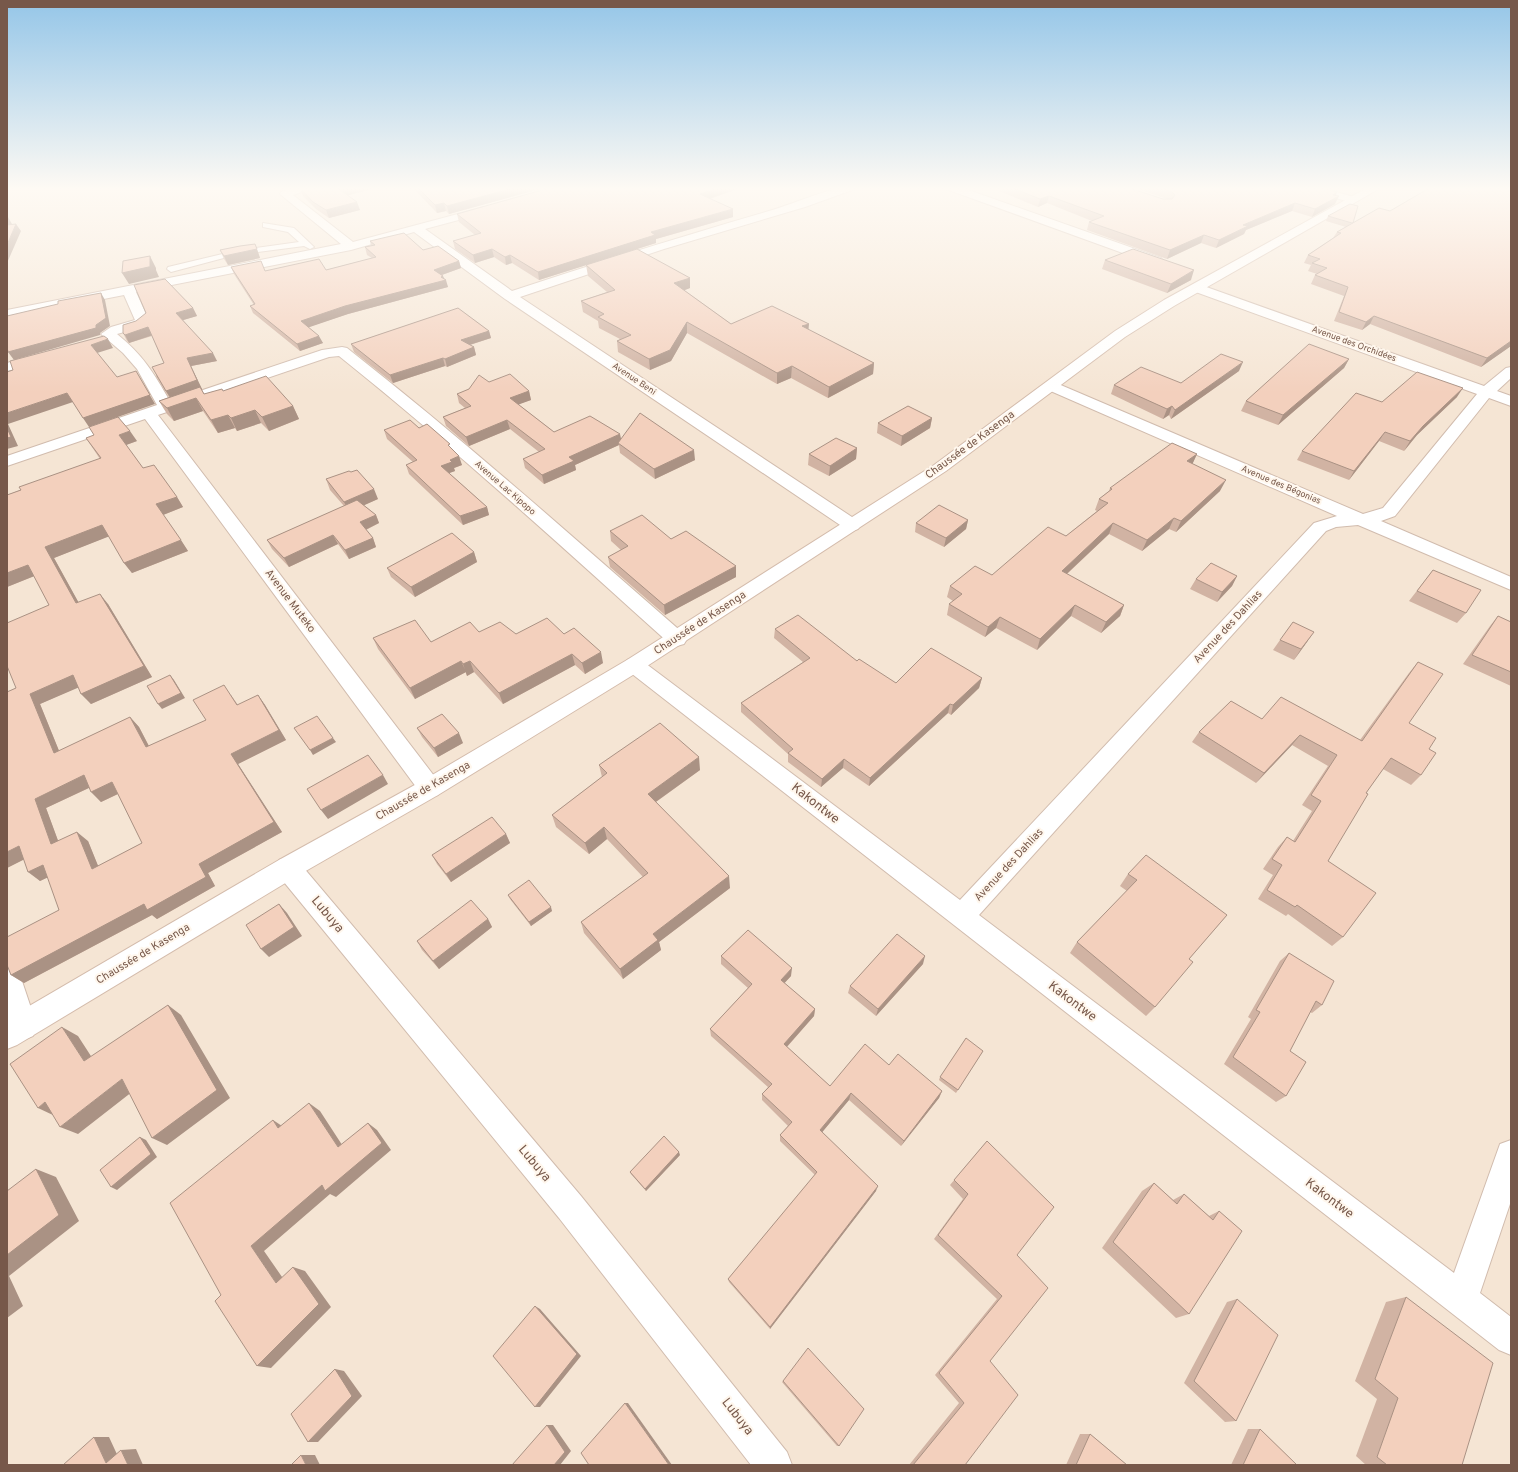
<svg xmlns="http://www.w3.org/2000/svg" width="1518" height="1472" viewBox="0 0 1518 1472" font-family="Overpass,sans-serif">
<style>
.residential{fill:#f5e5d4}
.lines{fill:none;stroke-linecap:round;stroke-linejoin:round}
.lane-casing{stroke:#d1bcae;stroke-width:2}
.street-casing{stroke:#d1bcae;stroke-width:2}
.secondary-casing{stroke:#d4bcac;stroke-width:2}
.lane{fill:#fff;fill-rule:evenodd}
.street{fill:#fff;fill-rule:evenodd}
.secondary{fill:#fff;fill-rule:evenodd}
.wall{fill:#d1b3a3;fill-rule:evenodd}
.shaded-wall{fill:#aa9284}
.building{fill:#f3d0bd;stroke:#aa9284;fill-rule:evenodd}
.labels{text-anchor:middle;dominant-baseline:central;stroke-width:4;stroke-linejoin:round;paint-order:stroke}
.far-street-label{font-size:9px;fill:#77584a;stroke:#fff7ed}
.street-label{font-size:11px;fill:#77584a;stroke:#fff7ed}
.near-street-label{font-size:13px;fill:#77584a;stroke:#fff7ed}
</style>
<rect width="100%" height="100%" fill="#fdf3e6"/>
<path class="residential" d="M7 187H1511V1465H7Z"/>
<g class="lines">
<defs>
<path id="lane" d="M263 223 294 228 314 247 310 249 304 246 235 255 171 272 167 269 168 267 235 251 299 242 288 232 263 227Z"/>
<path id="street" d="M296 187H312L311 189 293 195 353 242 484 207H492L494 209 492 211 425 229 512 291C597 263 683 236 769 211 797 203 828 187 856 187L855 189 805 207 664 249 520 297 858 521 861 525 858 529 852 531 846 529 505 299 414 232 351 250 136 292 149 321 140 328 117 334C143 355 153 372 170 401L322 350 342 347 347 348C463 439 573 537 684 634L687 639 684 644 677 646 670 644C561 546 453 447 339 356L329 357 158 415 438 781 442 788 438 795 430 797 422 795 145 419 7 466V456L157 405 137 369 123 353 101 334 111 327 135 320 124 295 7 318V310L341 244 280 194 281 192Z
M945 187H960L1161 258 1163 261 1161 264H1153L946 189Z
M1303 187H1320L1357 198 1358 200 1353 203 1304 189Z
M1198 284 1484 386 1506 368 1511 367V378L1497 391 1511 396V406L1489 398 1395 516 1381 521 1511 577V590L1358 525 1336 527 1326 531 979 915 1454 1273 1500 1144 1511 1140V1201L1480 1293 1511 1317V1355L1499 1350 627 670 624 665 627 660 634 658 641 660 960 900 1314 523 1337 516 1046 389 1044 386 1046 383H1056L1363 514 1383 508 1477 394 1193 291 1192 288 1193 285Z
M40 354 45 355 47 358 45 361 7 371V363Z
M288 857 297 860 581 1196 787 1452 792 1465H751L559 1218 279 876 276 868 279 860Z
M7 962 17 966 37 1026 33 1036 23 1040 13 1036 7 1019Z"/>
<path id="secondary" d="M1369 187H1382L1174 306 1125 337 946 471 641 670 438 795 297 876 17 1045 7 1049V1019L279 860 422 781 627 660 934 465 1115 331 1164 300Z"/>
</defs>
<use href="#lane" class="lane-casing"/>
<use href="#street" class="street-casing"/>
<use href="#secondary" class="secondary-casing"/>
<use href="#lane" class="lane"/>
<use href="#street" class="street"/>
<use href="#secondary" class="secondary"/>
</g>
<path class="wall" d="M379 187 348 195 360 210 329 218 316 209 303 196 300 188Z
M412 187H547L449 214 446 211 437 213Z
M743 187 710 199 733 217 656 239V243L539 280 512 263 506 265 494 257 475 263 455 249 453 241 475 235 459 222 457 214Z
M1000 187H1126L1163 199H1167L1132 187H1320L1337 192 1336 195 1335 204 1312 217 1292 211 1246 230 1244 234 1216 248 1201 243 1167 259 1087 230 1089 222 1092 221 1047 203 1038 207 999 191Z
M1325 187H1337L1332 189Z
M1511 187V346L1481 367 1370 324 1362 330 1334 321 1344 296 1311 284 1315 275 1317 274 1308 271 1311 265 1304 263 1308 255 1333 238 1337 232 1346 227 1326 221 1328 216 1353 223 1390 211Z
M370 241 423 250 459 261 461 268 442 275 448 287 348 314 308 327 323 343 300 351 253 313 250 306 254 305 234 274 231 267 266 271 326 270 372 258 367 255 365 247 371 246Z
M255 244 260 258 228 265 224 259 220 250Z
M1105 260 1191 280 1167 293 1102 269Z
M586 265 690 288 684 290 731 324 808 330 874 363 873 374 828 398 791 378 777 384 687 333 671 361 650 370 618 352 617 341 620 339 599 328 598 321 583 312 581 301 607 292 588 276Z
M193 308 197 316 183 320 217 361 191 366 204 394 223 391 293 406 299 419 269 431 261 423 237 431 235 428 218 433 203 411 174 421 167 414 159 401 169 397 156 376 164 363 152 336 129 343 127 341 123 333Z
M489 331 491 338 470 345 474 347 476 355 447 367 445 366 393 383 354 352 351 344Z
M1349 359 1344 368 1278 425 1241 411 1246 401Z
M1239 371 1171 419 1169 415 1163 419 1111 394 1114 385 1181 383Z
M489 382 529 391 531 400 518 404 554 432 621 439 695 460 655 479 620 453 619 445 575 465 576 470 544 484 525 468 523 459 539 452 510 429 469 446 446 426 443 417 465 408 459 403 457 394Z
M1457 397 1417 435 1404 451 1379 441 1349 480 1297 460 1302 451 1382 402Z
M932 418 930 428 901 446 877 433 878 423Z
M419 428 451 448 462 465 454 468 455 471 449 473 487 507 489 515 463 525 409 474 406 465 413 462 387 439 384 430Z
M86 438 137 441 126 445 143 468 177 497 183 507 163 515 188 551 132 573 124 563 109 536 54 558 78 602 108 604 152 677 91 704 78 687 40 704 59 751 130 717 139 727 149 746 206 720 231 695 238 705 258 695 265 705 286 740 238 764 282 832 208 873 215 886 157 919 152 915 24 983 11 975 59 910 48 877 40 881 24 859 7 868V692L16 688 49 605 34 576 7 587V495L100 459ZM89 788 101 802 118 794 142 843 98 866 88 841H58L46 808Z
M857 448 856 459 829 476 808 465 809 454Z
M1197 454 1192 464 1220 491 1176 532 1169 529 1142 551 1109 534 1067 574 1124 605 1120 616 1101 633 1071 616 1037 650 996 628 985 637 947 615 949 604 953 601 947 597 950 586 992 575 1066 536 1097 511 1095 510 1099 499 1109 491 1110 488Z
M326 479 378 499 364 505 376 515 379 523 366 530 373 538 376 547 349 559 338 544 289 567 272 549 267 540 344 506 330 490Z
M968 520 966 529 944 547 915 532 916 523Z
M610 531 671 539 736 577 665 615 610 567 608 557 621 550 611 541Z
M474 552 477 562 415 597 391 577 387 568Z
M1433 570 1466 613 1457 623 1409 601Z
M1237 576 1232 586 1217 602 1190 589 1196 579Z
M1498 616 1511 622V686L1463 664 1490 626Z
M775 629 857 661 896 683 982 678 979 688 951 715 948 713 869 786 843 768 821 787 788 762V754L741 712V703L803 662 774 638Z
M479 632 516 634H564L603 663 585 674 575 665 503 704 474 672 467 676 466 672 415 699 378 649 373 638 431 642Z
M1280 640 1307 642 1294 660 1273 650Z
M1418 662 1409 723 1429 749 1421 775 1411 785 1383 769 1366 793 1328 861 1343 937 1332 946 1288 914 1286 916 1258 899 1273 875 1263 869 1278 847 1287 837 1293 841 1312 811 1302 805 1328 766 1292 745 1256 783 1192 742 1199 732 1262 719 1360 740 1409 673Z
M417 728 463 743 438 757 422 737Z
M599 765 700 770 656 802 730 888 659 942 661 950 623 979 584 933 581 922 643 877 607 839 589 854 556 827 552 815 602 777Z
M506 834 510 843 451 882 437 864 432 855Z
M1128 874 1227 915 1189 959 1155 1007 1146 1016 1070 953 1077 942 1127 891 1120 886Z
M508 895 552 911 531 926 510 899Z
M488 919 492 927 439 969 422 950 417 941Z
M1289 953 1322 1005 1312 1013 1310 1012 1290 1051 1286 1096 1276 1102 1224 1064 1251 1019 1248 1017 1280 961Z
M721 956 791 976 784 983 815 1009 814 1016 787 1047 830 1086 889 1065 942 1091 939 1098 901 1146 849 1100 822 1132 876 1191 770 1329 729 1282 728 1279 815 1175 780 1141V1135L788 1126 762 1100V1094L768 1087 711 1036 710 1029 748 988 721 964Z
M923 964 876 1016 848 993 850 986Z
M983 1051 956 1093 939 1080 940 1077Z
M987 1141 1017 1255 965 1465H909L959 1403 935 1375 997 1299 934 1239 963 1199 950 1185Z
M680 1155 646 1191 631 1174 630 1172Z
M1154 1183 1173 1200 1184 1194 1209 1216 1219 1211 1189 1314 1176 1318 1102 1248 1142 1191Z
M1406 1297 1462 1465H1366L1356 1456 1377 1399 1355 1381 1386 1302Z
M1237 1299 1236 1421 1225 1422 1184 1383 1227 1302Z
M783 1381 839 1446H837L782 1382Z
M1248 1429H1260L1297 1465H1231Z
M1080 1434H1090L1127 1465H1066Z"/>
<path class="shaded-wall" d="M348 187H379L342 197 339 189Z
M517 187H547L449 214 447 206Z
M721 187H743L700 202V194Z
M1337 192 1334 199 1339 196 1335 204 1312 217 1315 209Z
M1049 196 1047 203 1038 207 1040 199Z
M357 202 360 210 329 218 326 210Z
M444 203 446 211 437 213 435 205Z
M1295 203 1292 211 1246 230 1244 234 1216 248 1219 240 1243 225Z
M733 209V217L656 239V243L539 280 538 272 651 232Z
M7 213 8 217 12 224V232L7 225Z
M16 224 21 231 7 263V245Z
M1204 235 1201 243 1167 259 1170 250Z
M257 249 260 258 228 265 224 256Z
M492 249 494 257 475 263 473 255Z
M510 255 512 263 506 265 505 257Z
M150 256 156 268V270L159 277 129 284 122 273Z
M459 261 461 268 436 277 434 270Z
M1194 270 1191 280 1167 293 1171 284Z
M443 276 445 280H446L448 287 348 314 304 329 301 321 345 306Z
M690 278V288L675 294 674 283Z
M101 293 105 300 110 326 100 333V335L14 360 8 352Z
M193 308 197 316 180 321 176 313Z
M1374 316 1370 324 1362 330 1366 322Z
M687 322V333L671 361 650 370 649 359Z
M809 324 808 334 802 326Z
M148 327 153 335 129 343 125 335Z
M489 331 491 338 463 347 461 340Z
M319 336 323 343 300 351 297 344Z
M108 339 113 348 97 353 91 345Z
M1511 341V346L1481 367 1487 358Z
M474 347 476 355 447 367 445 359Z
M213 353 217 361 191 366 202 389H201L207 400 204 394 171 399 166 391 187 358Z
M443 358 445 366 393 383 390 375Z
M1349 359 1344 368 1278 425 1283 415Z
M1243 362 1239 371 1171 419 1175 410Z
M874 363 873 374 828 398 829 387Z
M792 366 791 378 777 384V373Z
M136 371 155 404 89 427 83 418Z
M1463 388 1457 397 1417 435 1404 451 1410 441 1423 426Z
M529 391 531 400 512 407 510 398Z
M67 393 73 402 8 424 18 446 7 449V413Z
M196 398 203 411 174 421 167 408Z
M293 406 299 419 269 431 262 417Z
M1172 406 1169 415 1163 419 1167 409Z
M255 410 261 423 237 431 231 418Z
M228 415 235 428 218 433 211 420Z
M932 418 930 428 901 446 902 436Z
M507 420 510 429 469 446 466 437Z
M130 431 137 441 126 445 119 435Z
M1385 432 1379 441 1349 480 1354 471Z
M620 434 622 443H618L619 445 575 465 576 470 544 484 542 475 569 457Z
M857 448 856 459 829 476 830 466Z
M694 450 695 460 655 479 654 469Z
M1197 454 1192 465 1187 461Z
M459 456 462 465 454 468 455 471 444 475 441 466 450 460Z
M1226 480 1220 491 1176 532 1181 521Z
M374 489 378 499 349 512 344 502Z
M177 497 183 507 163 515 156 504Z
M487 507 489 515 463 525 460 516Z
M376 515 379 523 363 531 360 522Z
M1174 518 1169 529 1142 551 1147 540Z
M968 520 966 529 944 547 946 538Z
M1113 523 1109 534 1058 582 1062 571Z
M102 525 110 536 54 558 85 614 76 603 45 547Z
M333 535 338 544 289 567 284 558Z
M373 538 376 547 349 559 345 550Z
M181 540 188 551 132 573 124 563Z
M474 552 477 562 415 597 411 587Z
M28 565 37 575 7 587V573Z
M736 566V577L665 615 664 605Z
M1237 576 1232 586 1217 602 1222 592Z
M100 594 108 604 152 677 91 704 81 694Z
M1075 605 1071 616 1037 650 1040 639Z
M1124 605 1120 616 1101 633 1106 622Z
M1000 617 996 628 985 637 988 627Z
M1314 632 1307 642 1294 660 1301 649Z
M601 652 603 663 585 674 582 663Z
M572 654 575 665 503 704 499 693Z
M461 661 466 672 415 699 410 688Z
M470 661 474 672 467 676 463 664Z
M73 675 82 686 40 704 64 763 54 753 30 694Z
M170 675 174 680 185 698 162 709 158 704Z
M982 678 979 688 951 715 953 705Z
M258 695 265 705 286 740 238 764 282 832 208 873 215 886 157 919 152 915 24 983 11 975 199 864 231 754Z
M950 704 948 713 869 786 870 778Z
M130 717 139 727 155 758 146 747Z
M459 733 463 743 438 757 434 748Z
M1300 735 1292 745 1256 783 1264 773Z
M333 738 336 742 313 755 310 750Z
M699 757 700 770 650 806 648 794Z
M844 759 843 768 821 787 822 779Z
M84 775 95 785 46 808 63 854 51 844 35 799Z
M383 775 388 784 328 819 321 810Z
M112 782 122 792 101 802 91 792Z
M604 827 607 839 589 854 585 843Z
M77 832 88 841 103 878 92 869Z
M506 834 510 843 451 882 446 874Z
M19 846 31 856 7 868V852Z
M43 865 55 874 40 881 28 872Z
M729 876 730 888 659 942 661 950 623 979 620 969 653 934Z
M279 904 287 913 302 936 269 957 261 949Z
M551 907 552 911 531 926 529 922Z
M488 919 492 927 439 969 433 961Z
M925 956 923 964 876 1016 878 1009Z
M792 968 791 976 780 988 781 980Z
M168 1005 181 1015 230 1098 167 1145 152 1138Z
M815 1009 814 1016 783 1051 784 1044Z
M62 1027 78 1036 100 1070 84 1061Z
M122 1079 137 1088 78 1134 60 1127Z
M942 1091 939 1098 901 1146 904 1141Z
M851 1093 849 1100 819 1136 820 1130Z
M45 1102 55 1116 38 1108Z
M309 1103 320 1111 348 1154 338 1147Z
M273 1120 285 1128H278Z
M368 1123 377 1130 391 1150 336 1197 330 1194 264 1251 289 1287 276 1283 251 1246Z
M140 1137 146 1140 157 1157 117 1190 111 1187Z
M679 1152 680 1155 646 1191 645 1189Z
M36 1169 56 1177 79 1221 9 1276 23 1306 7 1318V1255Z
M878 1186 876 1191 770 1329V1327Z
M293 1267 305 1271 331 1307 271 1368 257 1366Z
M535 1306 540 1309 581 1356 540 1407H535Z
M335 1369 344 1371 362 1396 318 1442H308Z
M625 1403H628L672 1465H669Z
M547 1425H553L571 1451 560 1465H554Z
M94 1437H109L121 1463H106Z
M136 1449 143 1465H128L121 1450Z
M301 1455H315L320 1465H306Z"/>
<path class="building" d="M305 187H348L339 189 357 202 326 210 313 202 300 188Z
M417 187H517L447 206 444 203 435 205Z
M553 187H721L700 194 733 209 651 232 655 235 538 272 510 255 505 257 492 249 473 255 453 241 481 233 457 214Z
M1010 187H1126L1163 199H1172L1175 195 1172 192 1157 187H1320L1337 192 1333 195 1339 196 1315 209 1295 203 1243 225 1248 226 1219 240 1204 235 1170 250 1089 222 1104 216 1049 196 1040 199Z
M1431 187H1511V341L1487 358 1374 316 1366 322 1339 312 1348 287 1315 275 1327 268 1312 263 1320 259 1308 255 1341 233 1337 232 1379 208 1390 211Z
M1350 204 1358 206 1353 223H1352L1328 216Z
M7 217V225L16 224 7 245Z
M404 233 423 250 438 246 459 261 434 270 443 276 441 277 446 280 345 306 301 321 319 336 297 344 250 306 255 304 231 267 261 261 265 271 319 259 326 270 376 257 365 247 375 245 370 241Z
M255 244 257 249 224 256 220 250 240 246Z
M637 249 690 278 674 283 731 324 772 306 809 324 802 326 874 363 829 387 792 366 777 373 687 322 670 350 649 359 617 341 631 335 598 317 604 314 581 301 615 290 586 265Z
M1133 249 1194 270 1171 284 1105 260Z
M150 256V266H153L122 273 123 261Z
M165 279 193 308 176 313 213 353 187 358 197 380 166 391 152 367 164 363 148 327 125 335 123 333V325L136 321 146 313 134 285Z
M101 293 106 318 96 325V328L8 352 7 347V316L58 304V301Z
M458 308 489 331 461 340 474 347 445 359 443 358 390 375 351 344Z
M104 336 108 339 91 345 117 377 136 371 150 395 83 418 67 393 7 413V372L13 370 10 361Z
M1309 344 1349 359 1283 415 1246 401Z
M1221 354 1243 362 1175 410 1172 406 1167 409 1114 385 1141 367 1181 383Z
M1417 372 1463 388 1423 426 1410 441 1385 432 1354 471 1302 451 1356 393 1382 402Z
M510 374 529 391 510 398 554 432 590 416 620 434 569 457 574 461 542 475 523 459 545 449 507 420 466 437 443 417 471 406 457 394 469 389 479 375 489 382Z
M266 376 293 406 262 417 255 410 231 418 228 415 211 420 196 398 167 408 159 401 200 387 204 394 222 389 223 391Z
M908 406 932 418 902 436 878 423Z
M640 413 694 450 654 469 618 443Z
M118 417 130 431 119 435 143 468 154 465 177 497 156 504 181 540 124 563 102 525 45 547 76 603 100 594 144 666 81 694 73 675 30 694 54 753 130 717 146 747 206 720 193 700 224 685 237 705 258 695 279 730 231 754 274 822 199 864 206 877 147 910 144 904 11 975 7 965V937L59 910 43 865 28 872 19 846 7 852V692L16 688 7 666V623L49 605 28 565 7 573V495L21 490 19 487 101 458 86 438 94 435 89 427ZM84 775 91 792 112 782 142 843 92 869 77 832 51 844 35 799Z
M410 420 419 428 427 424 450 444 448 445 459 456 450 460 452 462 441 466 487 507 460 516 406 465 417 460 384 430Z
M7 428 11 437 7 438Z
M836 438 857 448 830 466 809 454Z
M1172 443 1197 454 1187 461 1226 480 1181 521 1174 518 1147 540 1113 523 1062 571 1124 605 1106 622 1075 605 1040 639 1000 617 988 627 949 604 962 594 950 586 975 566 992 575 1048 527 1066 536 1108 503 1099 499 1112 489 1110 488Z
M357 470 374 489 344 502 326 479 349 471 351 472Z
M357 500 376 515 360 522 373 538 345 550 333 535 284 558 267 540Z
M939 505 968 520 946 538 916 523Z
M642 515 671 539 686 531 736 566 664 605 608 557 628 546 610 531Z
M452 533 474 552 411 587 387 568Z
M1211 563 1237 576 1222 592 1196 579Z
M1433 570 1481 590 1466 613 1417 591Z
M798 615 857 661 859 659 896 683 931 648 982 678 953 705 950 704 870 778 844 759 822 779 788 753 793 749 741 703 810 658 775 629Z
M1498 616 1511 622V672L1472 655Z
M547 618 564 634 574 628 601 652 582 663 572 654 499 693 470 661 463 664 461 661 410 688 373 638 415 620 431 642 470 622 479 632 500 622 516 634Z
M1293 622 1314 632 1301 649 1280 640Z
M1418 662 1443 674 1409 723 1436 738 1429 749 1436 753 1421 775 1391 758 1366 793 1368 794 1328 861 1376 893 1343 937 1297 905 1295 907 1267 890 1282 865 1272 859 1287 837 1295 842 1321 801 1311 795 1337 755 1300 735 1264 773 1199 732 1231 701 1262 719 1281 697 1362 741Z
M170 675 181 693 158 704 147 686Z
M442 714 459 733 434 748 417 728Z
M317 716 333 738 310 750 294 728Z
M660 723 699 757 648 794 729 876 653 934 658 940 620 969 581 922 648 873 604 827 585 843 552 815 607 773 599 765Z
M368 755 383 775 321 810 307 789Z
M492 817 506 834 446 874 432 855Z
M1146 855 1227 915 1189 959 1193 962 1155 1007 1077 942 1137 880 1128 874Z
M529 880 551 907 529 922 508 895Z
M471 900 488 919 433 961 417 941Z
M279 904 294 927 261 949 246 925Z
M748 930 792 968 781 980 815 1009 784 1044 830 1086 865 1044 889 1065 898 1054 942 1091 904 1141 851 1093 820 1130 878 1186 770 1327 728 1279 817 1172 780 1135 792 1122 762 1094 772 1084 710 1029 752 984 721 956Z
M897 934 925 956 878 1009 850 986Z
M1289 953 1334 981 1322 1005 1316 1001 1290 1051 1306 1062 1286 1096 1233 1057 1260 1012 1256 1010Z
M168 1005 217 1090 152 1138 122 1079 60 1127 45 1102 38 1108 10 1064 62 1027 84 1061Z
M966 1038 983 1051 958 1090 940 1077Z
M309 1103 338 1147 368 1123 382 1143 325 1191 322 1185 251 1246 276 1283 293 1267 319 1304 257 1366 215 1301 221 1295 170 1203 273 1120 278 1128Z
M664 1136 679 1152 645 1189 630 1172Z
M140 1137 151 1154 111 1187 100 1170Z
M987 1141 1054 1207 1017 1255 1048 1288 990 1361 1018 1395 965 1465H913L964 1403 939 1373 1002 1296 938 1235 968 1194 954 1180Z
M36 1169 59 1215 7 1255V1191Z
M1154 1183 1177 1204 1184 1194 1213 1220 1219 1211 1242 1231 1189 1314 1113 1242Z
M1406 1297 1493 1363 1462 1465H1387L1377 1457 1398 1398 1375 1379Z
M1237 1299 1278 1335 1236 1421 1194 1381Z
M535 1306 577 1354 535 1407 493 1356Z
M808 1348 864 1409 839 1446 783 1381Z
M335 1369 352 1396 308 1442 291 1414Z
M625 1403 669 1465H589L581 1453Z
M547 1425 565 1452 554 1465H512Z
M1260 1429 1297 1465H1243Z
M1090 1434 1127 1465H1076Z
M94 1437 106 1463 121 1450 128 1465H63Z
M301 1455 306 1465H291Z"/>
<linearGradient id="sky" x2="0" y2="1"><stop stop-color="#95c6e8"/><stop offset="0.48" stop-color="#fefaf4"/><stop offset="1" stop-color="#fefaf4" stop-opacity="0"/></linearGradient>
<rect width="1518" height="393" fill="url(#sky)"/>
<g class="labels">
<g class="far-street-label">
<text transform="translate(1354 344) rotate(20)">Avenue des Orchidées</text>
<text transform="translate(634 379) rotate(34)">Avenue Beni</text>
<text transform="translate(1281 485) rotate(23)">Avenue des Bégonias</text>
<text transform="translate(505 488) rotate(41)">Avenue Lac Kipopo</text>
</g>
<g class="street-label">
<text transform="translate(970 445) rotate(-36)">Chaussée de Kasenga</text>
<text transform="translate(290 601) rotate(53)">Avenue Muteko</text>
<text transform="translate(700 623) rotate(-33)">Chaussée de Kasenga</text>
<text transform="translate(1228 627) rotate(-47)">Avenue des Dahlias</text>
<text transform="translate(423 791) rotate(-30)">Chaussée de Kasenga</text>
<text transform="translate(1009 865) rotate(-47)">Avenue des Dahlias</text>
<text transform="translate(143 954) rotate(-31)">Chaussée de Kasenga</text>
</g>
<g class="near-street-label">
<text transform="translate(815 804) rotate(38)">Kakontwe</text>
<text transform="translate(327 915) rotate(50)">Lubuya</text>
<text transform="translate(1072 1002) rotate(37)">Kakontwe</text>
<text transform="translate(534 1164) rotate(50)">Lubuya</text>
<text transform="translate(1329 1199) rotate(37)">Kakontwe</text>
<text transform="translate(737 1417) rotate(52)">Lubuya</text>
</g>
</g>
<rect width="1518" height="1472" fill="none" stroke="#77584a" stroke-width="16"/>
</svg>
